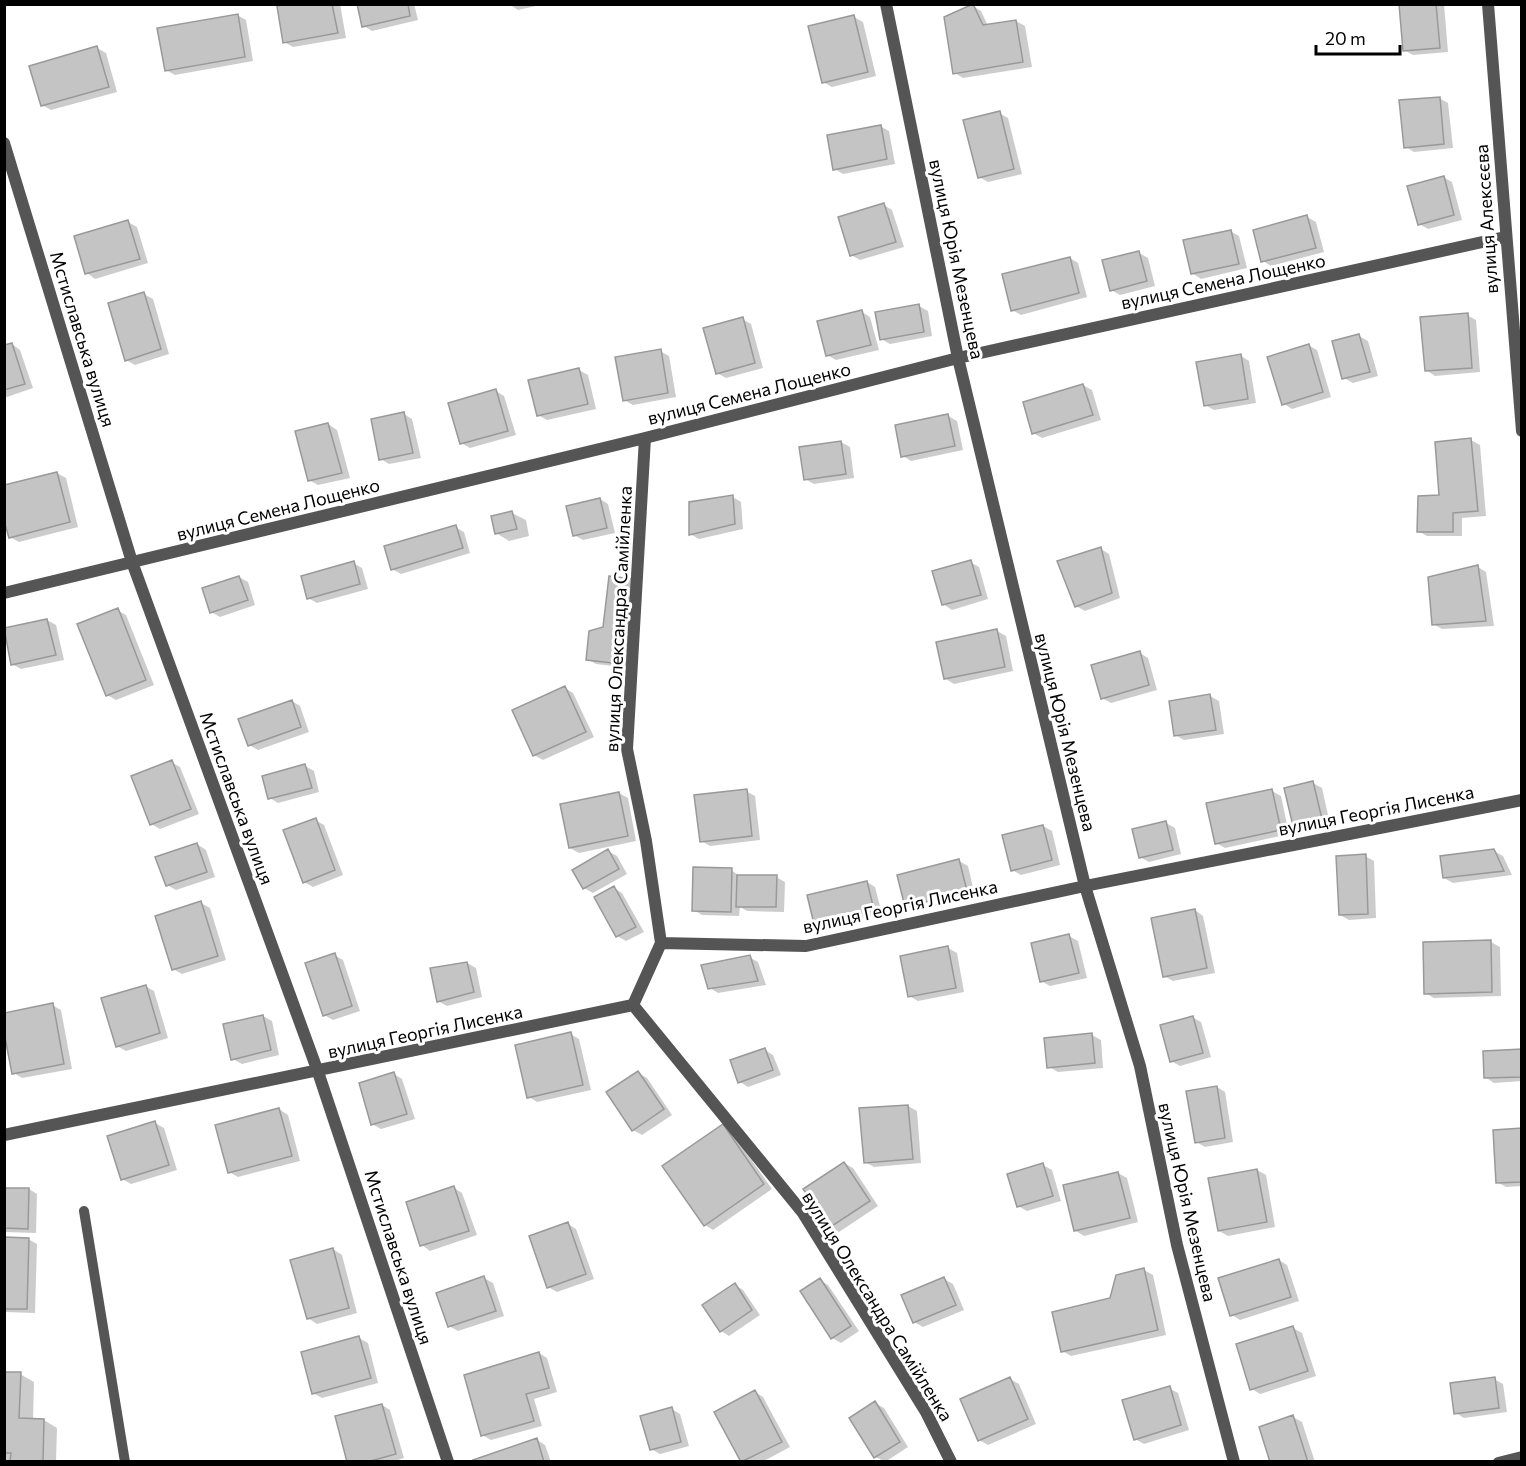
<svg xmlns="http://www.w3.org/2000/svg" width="1526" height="1466" viewBox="0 0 1526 1466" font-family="Commissioner,sans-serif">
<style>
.shadow{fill:#0003}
.building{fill:#c4c4c4;stroke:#999;stroke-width:1.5}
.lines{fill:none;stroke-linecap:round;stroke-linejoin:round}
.service{stroke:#555;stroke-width:10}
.minor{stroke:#555;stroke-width:12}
.labels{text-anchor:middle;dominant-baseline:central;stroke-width:6;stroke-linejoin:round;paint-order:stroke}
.street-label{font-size:18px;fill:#000;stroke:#fff}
</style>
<rect width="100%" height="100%" fill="#fff"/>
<path class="shadow" d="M295 4H340L346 38 293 47 284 42Z
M358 4H414L418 20 372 31 364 26Z
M509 4H545L518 10Z
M1400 4H1444L1448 52 1413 55 1404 50Z
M973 6 981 11 988 26 1016 21 1025 26 1032 67 963 78 955 73Z
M237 15 246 20 253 61 175 75 166 70Z
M854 17 863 22 876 76 832 87 823 82Z
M97 48 106 53 117 92 51 110 42 105Z
M1439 98 1448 103 1453 148 1414 152 1406 147Z
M999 113 1008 118 1022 174 988 182 979 177Z
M880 126 889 131 895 164 843 174 835 169Z
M1443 177 1452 182 1462 220 1428 229 1419 224Z
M884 205 892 210 904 247 860 260 851 255Z
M1307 217 1316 222 1324 252 1271 266 1263 261Z
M128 222 137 227 148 263 95 279 87 273Z
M1230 231 1239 236 1247 268 1201 279 1192 273Z
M1139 253 1148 258 1155 286 1120 295 1111 290Z
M1070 258 1078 263 1087 297 1021 315 1012 310Z
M144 294 153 299 169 354 135 365 126 360Z
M919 306 928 311 932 336 890 344 881 339Z
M862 312 870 317 879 350 836 360 827 355Z
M1467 315 1476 320 1480 372 1435 376 1426 370Z
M742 319 751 324 763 368 726 378 717 373Z
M1359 336 1368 341 1378 376 1353 383 1344 378Z
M12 344 20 350 33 388 4 398V347Z
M1308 345 1317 350 1331 397 1292 409 1284 404Z
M660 351 669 356 676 397 633 405 624 400Z
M1241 356 1249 361 1256 403 1214 410 1205 405Z
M579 370 588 375 596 409 547 420 538 415Z
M1083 385 1092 390 1101 420 1042 438 1033 433Z
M496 391 504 396 516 435 470 448 461 443Z
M404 414 412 419 421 458 389 464 381 459Z
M948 416 957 421 963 450 911 461 903 456Z
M328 424 337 430 350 478 318 485 309 480Z
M1471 440 1480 445 1486 516 1462 518V536H1427L1418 531Z
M841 442 850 447 854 478 814 484 805 479Z
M57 473 66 478 78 527 19 542 10 537Z
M733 497 741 502 743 529 699 539 690 534Z
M600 499 608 504 615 533 583 540 574 535Z
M512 513 526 520 529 536 509 541 496 533Z
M455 527 464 532 470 553 401 574 392 569Z
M1101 549 1109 554 1120 598 1085 611 1076 606Z
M970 562 979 567 988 599 952 610 943 604Z
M353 563 362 568 368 589 317 603 308 598Z
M1478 567 1486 572 1494 626 1442 629 1433 624Z
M239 577 248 582 255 605 220 617 211 612Z
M631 580 630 668 596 664 587 659Z
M117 610 126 615 154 685 116 700 107 695Z
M47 620 56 625 64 660 21 669 12 664Z
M997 631 1006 636 1013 671 954 684 946 679Z
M1140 653 1148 658 1157 690 1111 703 1102 698Z
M565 688 573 693 594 737 543 760 534 755Z
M1210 696 1219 701 1224 734 1184 740 1175 735Z
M292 701 300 706 309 732 258 750 249 745Z
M171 762 180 767 199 814 160 829 151 824Z
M305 766 314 771 319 792 278 803 270 798Z
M1313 783 1322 788 1330 824 1303 830 1294 825Z
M746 791 755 796 760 840 710 846 701 841Z
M1272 791 1281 796 1289 834 1225 848 1216 843Z
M619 793 628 798 636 841 579 853 570 848Z
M315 820 324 825 343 875 313 887 304 882Z
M1166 823 1175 828 1181 854 1149 862 1140 857Z
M1043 826 1052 831 1060 865 1021 875 1012 870Z
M197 844 206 850 215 877 176 890 167 885Z
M608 851 617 856 627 874 593 893 584 888Z
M1494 851 1503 856 1512 875 1453 883 1444 878Z
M1365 856 1374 861 1376 918 1349 920 1340 915Z
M959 861 968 866 975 896 915 911 906 906Z
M731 870 740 876 776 877 785 882 784 912 747 911 740 907 739 916 702 915 694 910Z
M867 882 875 887 882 914 824 928 815 923Z
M614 888 622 893 644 932 626 941 617 936Z
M201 903 210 908 226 960 182 974 173 969Z
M1195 910 1203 916 1215 973 1173 981 1164 976Z
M1069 936 1078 941 1087 978 1050 986 1041 981Z
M1491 942 1500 947 1501 996 1434 998 1425 993 1424 943Z
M948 948 957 953 964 992 918 1001 909 996Z
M334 955 343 960 360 1011 333 1020 324 1015Z
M749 957 758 962 766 985 718 993 710 988Z
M467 963 476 968 482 997 447 1006 438 1001Z
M145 986 154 991 168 1038 126 1051 117 1046Z
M52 1005 61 1010 72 1069 22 1078 14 1073Z
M263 1016 272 1021 279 1055 242 1064 233 1059Z
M1192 1017 1201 1022 1211 1057 1180 1066 1171 1061Z
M570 1034 579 1039 591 1090 537 1102 529 1097Z
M1092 1035 1101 1040 1103 1068 1058 1072 1049 1067Z
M765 1050 773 1055 781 1075 748 1087 740 1082Z
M1522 1051V1081L1494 1083 1485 1077Z
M638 1073 647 1078 672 1115 642 1135 633 1130Z
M394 1074 402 1079 415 1119 381 1129 372 1124Z
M1217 1087 1225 1092 1233 1142 1205 1147 1196 1142Z
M908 1106 917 1111 921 1163 874 1167 865 1162Z
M279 1109 288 1115 300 1161 238 1177 229 1172Z
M155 1123 164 1128 177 1170 131 1184 122 1179Z
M723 1126 731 1131 772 1189 713 1230 705 1225Z
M1522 1129V1186L1506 1187 1497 1182Z
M844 1163 853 1168 878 1206 839 1232 831 1227Z
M1043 1165 1052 1170 1061 1201 1027 1211 1018 1206Z
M1257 1170 1266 1175 1275 1227 1228 1236 1219 1231Z
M1118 1173 1127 1178 1138 1222 1084 1236 1076 1231Z
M454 1188 462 1193 477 1235 430 1251 422 1245Z
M4 1189H29L37 1194 36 1233 4 1232Z
M568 1224 576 1229 594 1279 557 1292 548 1287Z
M4 1238 28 1239 37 1244 35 1313 4 1312Z
M333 1249 342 1255 357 1313 317 1324 308 1318Z
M1279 1260 1287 1265 1299 1301 1240 1320 1232 1315Z
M1144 1270 1153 1275 1166 1335 1071 1356 1062 1351Z
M484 1278 493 1283 504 1316 458 1331 449 1326Z
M944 1279 953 1284 964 1310 923 1327 914 1322Z
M820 1280 828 1285 859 1331 841 1343 832 1338Z
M735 1285 743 1290 760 1315 729 1336 721 1331Z
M1293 1328 1302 1333 1316 1376 1260 1394 1252 1389Z
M359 1338 368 1343 378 1383 322 1398 313 1393Z
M539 1353 547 1358 557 1392 534 1399 542 1426 491 1440 482 1435Z
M4 1374H20L34 1382 33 1420H44L57 1428 56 1462 4 1460Z
M1010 1379 1019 1384 1036 1424 988 1445 979 1440Z
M1494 1379 1503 1384 1507 1412 1464 1418 1456 1413Z
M1169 1388 1178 1393 1189 1430 1144 1444 1135 1439Z
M755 1392 763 1397 790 1447 762 1462H742L716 1412Z
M875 1403 884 1408 908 1447 885 1462 876 1457Z
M382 1405 390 1410 404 1458 392 1462H349Z
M672 1409 680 1414 689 1446 660 1454 651 1449Z
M1293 1417 1302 1422 1315 1462H1272Z
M537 1440 545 1445 551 1462H475Z"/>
<path class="building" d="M287 4H332L338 33 283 43 277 6Z
M357 4H408L410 16 362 27Z
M973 4 983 25 1016 20 1023 62 953 74 944 17Z
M1399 4H1436L1440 48 1403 51Z
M238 14 245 57 165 71 157 28Z
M854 15 868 72 822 83 808 26Z
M97 46 109 87 41 106 29 66Z
M1440 97 1444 144 1404 148 1399 100Z
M1000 111 1014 169 978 178 963 120Z
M881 125 887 159 833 170 827 135Z
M1444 176 1454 215 1418 225 1407 186Z
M884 203 896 242 850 256 838 217Z
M1307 215 1316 248 1261 262 1253 230Z
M128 220 140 259 85 274 74 236Z
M1231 230 1239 264 1191 274 1183 240Z
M1139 251 1147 281 1110 291 1102 260Z
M1070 257 1079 293 1011 311 1002 274Z
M144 292 161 349 125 361 108 303Z
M919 304 924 332 880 340 875 312Z
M862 310 871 345 826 356 817 321Z
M1468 313 1472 368 1425 371 1420 317Z
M743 317 755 363 716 374 703 328Z
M1359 334 1370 372 1342 379 1332 341Z
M12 343 25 384 4 390V345Z
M1309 344 1323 392 1282 405 1267 357Z
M661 349 668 393 623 401 615 357Z
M1241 354 1248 399 1204 406 1196 362Z
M579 368 588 404 537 416 528 380Z
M1083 384 1093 415 1032 434 1023 402Z
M496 389 508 431 460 444 448 403Z
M404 412 413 453 379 460 371 419Z
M948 414 955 446 901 457 895 425Z
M328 423 342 473 308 481 295 431Z
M1471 438 1478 511 1453 513V532H1417L1418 496 1439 495 1435 442Z
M841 441 846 474 804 480 799 447Z
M57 472 70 522 9 538 4 521V485Z
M733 495 735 524 689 535V502Z
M600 498 607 528 573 536 566 506Z
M512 511 517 529 495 534 491 516Z
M456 525 463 548 391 570 384 546Z
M1101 547 1112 593 1075 607 1057 561Z
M971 560 981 595 942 605 932 571Z
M354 561 360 584 307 599 301 576Z
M1478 565 1486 621 1432 625 1428 577Z
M239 576 248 600 210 613 202 588Z
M609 576 632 579 622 664 586 660 589 631 603 627Z
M118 608 146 680 106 696 77 624Z
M47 619 56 655 11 665 4 628Z
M997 629 1005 667 944 679 936 642Z
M1140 651 1149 685 1101 699 1091 665Z
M565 686 586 732 533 756 512 710Z
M1210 694 1216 730 1174 736 1169 701Z
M292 700 301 727 248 746 238 719Z
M172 760 191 809 150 825 131 776Z
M305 764 312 788 268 799 262 776Z
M1313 781 1322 819 1293 826 1284 788Z
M747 789 752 836 700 842 694 795Z
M1272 789 1281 830 1215 844 1206 803Z
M619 792 628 836 569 848 560 804Z
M316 818 335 870 303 883 283 830Z
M1166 821 1173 850 1139 858 1132 829Z
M1043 825 1052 860 1011 871 1002 835Z
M197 843 207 872 166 886 155 857Z
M608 849 619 869 583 889 572 870Z
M1494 849 1504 871 1443 878 1440 856Z
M1366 854 1368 914 1339 915 1336 856Z
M959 859 967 891 905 907 897 875Z
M693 867 732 868 731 912 692 911Z
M737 875H777L776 907H736Z
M867 881 874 910 814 924 807 895Z
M614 886 636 927 616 937 594 897Z
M201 901 218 956 172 970 155 916Z
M1195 909 1207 968 1163 977 1151 918Z
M1069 934 1079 973 1040 982 1031 943Z
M1491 940 1492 992 1424 994 1423 942Z
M948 946 956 988 908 997 900 956Z
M335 953 352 1006 323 1016 305 963Z
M750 955 758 981 708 989 701 965Z
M467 962 474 992 437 1002 430 968Z
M146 985 160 1033 116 1047 101 998Z
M53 1003 64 1064 12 1074 4 1032V1013Z
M263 1015 271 1050 231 1060 223 1024Z
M1193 1016 1203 1053 1170 1062 1160 1025Z
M571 1032 583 1085 527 1098 515 1045Z
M1092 1033 1095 1063 1047 1068 1044 1038Z
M765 1048 773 1070 738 1083 730 1060Z
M1522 1049V1077L1484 1078 1483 1051Z
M638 1071 664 1109 632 1131 606 1092Z
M394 1072 407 1114 371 1125 359 1083Z
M1217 1086 1225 1138 1195 1143 1186 1091Z
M908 1105 913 1159 864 1163 859 1108Z
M279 1108 292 1156 228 1173 215 1125Z
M155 1121 169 1165 121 1180 107 1136Z
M723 1124 764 1184 704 1226 662 1166Z
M1522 1128V1182L1496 1183 1493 1130Z
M844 1162 870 1201 829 1228 803 1189Z
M1043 1163 1053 1196 1017 1207 1007 1174Z
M1257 1169 1267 1222 1218 1231 1208 1178Z
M1118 1172 1130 1218 1074 1231 1063 1185Z
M454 1186 469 1231 420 1246 406 1202Z
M4 1188H29L28 1229 4 1228Z
M568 1222 586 1274 547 1288 529 1236Z
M4 1237 29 1238 27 1309H4Z
M333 1248 349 1308 307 1319 290 1260Z
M1279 1259 1291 1297 1230 1316 1218 1278Z
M1144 1268 1158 1330 1061 1352 1052 1312 1110 1298 1116 1275Z
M484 1276 496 1311 448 1327 436 1293Z
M944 1277 956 1305 913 1323 901 1295Z
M820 1278 851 1326 831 1339 800 1291Z
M735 1283 752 1310 720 1332 702 1305Z
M1293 1326 1308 1371 1250 1390 1236 1344Z
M359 1336 371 1378 312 1394 301 1352Z
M539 1352 549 1388 526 1394 534 1421 481 1436 464 1375Z
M4 1372H21L19 1418 44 1419 43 1462H10L11 1453H4Z
M1010 1377 1028 1419 978 1441 960 1399Z
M1495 1377 1499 1408 1454 1414 1450 1383Z
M1170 1386 1181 1425 1134 1440 1122 1400Z
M755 1390 782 1442 741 1462 714 1412Z
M875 1401 900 1442 874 1458 849 1418Z
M382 1404 396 1454 367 1462H347L335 1416Z
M672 1407 681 1442 650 1450 640 1416Z
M1293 1415 1308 1462H1270L1259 1427Z
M537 1438 544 1462H474L473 1460Z"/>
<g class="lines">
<path class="service" d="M84 1211 125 1462
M1498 1462 1522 1456"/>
<path class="minor" d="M886 4 958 358 1085 886 1140 1066 1177 1245 1234 1462
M1488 4 1522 431
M4 143 132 562 318 1072 448 1462
M645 438 627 749 646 841 661 943
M4 593 645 438 958 358 1505 237
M633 1005 803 1213 926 1412 951 1462
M4 1135 633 1005 661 943 806 946 1085 886 1522 800"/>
</g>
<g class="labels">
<g class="street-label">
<text transform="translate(1486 219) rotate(-94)">вулиця Алексєєва</text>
<text transform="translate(957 259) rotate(78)">вулиця Юрія Мезенцева</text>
<text transform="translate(1223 281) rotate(-12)">вулиця Семена Лощенко</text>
<text transform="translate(83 339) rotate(73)">Мстиславська вулиця</text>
<text transform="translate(749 393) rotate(-14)">вулиця Семена Лощенко</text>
<text transform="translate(278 509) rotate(-14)">вулиця Семена Лощенко</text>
<text transform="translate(618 619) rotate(-87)">вулиця Олександра Самійленка</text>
<text transform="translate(1066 732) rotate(76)">вулиця Юрія Мезенцева</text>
<text transform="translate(237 798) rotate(70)">Мстиславська вулиця</text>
<text transform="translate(1376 810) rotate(-11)">вулиця Георгія Лисенка</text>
<text transform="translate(900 906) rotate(-12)">вулиця Георгія Лисенка</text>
<text transform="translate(425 1031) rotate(-12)">вулиця Георгія Лисенка</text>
<text transform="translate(1188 1202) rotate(77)">вулиця Юрія Мезенцева</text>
<text transform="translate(399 1257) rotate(72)">Мстиславська вулиця</text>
<text transform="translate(878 1306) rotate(58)">вулиця Олександра Самійленка</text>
</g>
</g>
<rect width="1526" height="1466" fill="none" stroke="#000000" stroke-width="12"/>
<path d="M1316 45v9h84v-9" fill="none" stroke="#000000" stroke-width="3"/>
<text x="1325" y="45" font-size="18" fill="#000000" stroke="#ffffff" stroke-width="4.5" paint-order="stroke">20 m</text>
</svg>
